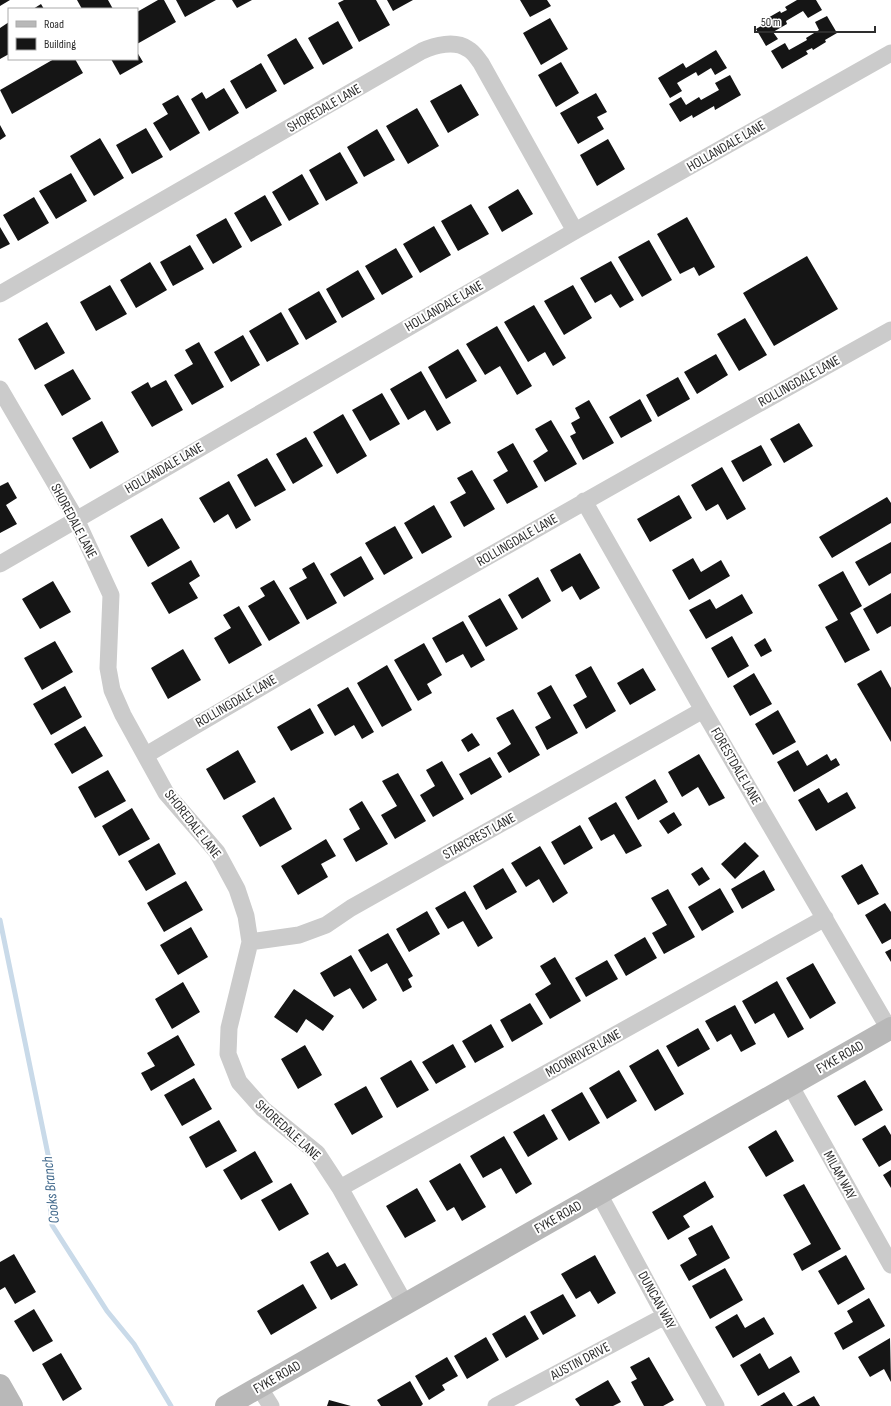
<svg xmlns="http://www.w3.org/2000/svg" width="891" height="1406" viewBox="0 0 891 1406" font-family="'Sofia Sans Condensed',sans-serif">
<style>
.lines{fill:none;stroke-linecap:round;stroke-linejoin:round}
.stream{stroke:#c9dae9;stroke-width:5}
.building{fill:#151515}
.street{stroke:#cbcbcb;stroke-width:17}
.secondary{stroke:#b8b8b8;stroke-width:22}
.labels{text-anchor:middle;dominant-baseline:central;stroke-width:4;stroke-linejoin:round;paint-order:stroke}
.street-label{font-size:14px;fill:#2e2e2e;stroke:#fff}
.water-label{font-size:15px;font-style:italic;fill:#40688b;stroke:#fff}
</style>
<rect width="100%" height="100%" fill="#fff"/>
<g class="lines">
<path class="stream" d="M0 920 53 1179 50 1202 52 1225 107 1311 134 1344 171 1406"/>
</g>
<path class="building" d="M0 0H10L0 6Z
M77 0H108L113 9H82Z
M158 0H164L176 22 137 44V12Z
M176 0H216L185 17Z
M232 0H252L237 8Z
M344 0H376L390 25 359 42 338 3Z
M387 0H413L393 11Z
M520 0H547L551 6 530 17Z
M797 0H816L822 10 808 18 803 11 786 21 787 24 773 32 778 39 766 46 756 29 768 22 766 19 780 11 781 13 787 10 785 7Z
M41 4 44 9H33Z
M827 16 837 33 825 40 826 42 813 50 812 48 806 51 808 54 782 69 771 51 785 43 789 50 807 40 806 38 819 30 815 22Z
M550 18 568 49 541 65 523 33Z
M338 21 353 48 323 65 308 38Z
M9 22V54L0 59V28Z
M296 38 314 68 284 85 267 55Z
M716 50 727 68 715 75 711 68 698 76 696 72 677 83 682 91 670 98 658 78 683 63 686 68Z
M137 52 143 62 120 75 111 59H137Z
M54 59H75L83 73 12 114 0 90Z
M561 62 579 93 556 107 538 75Z
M261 63 277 91 246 109 230 81Z
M730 75 741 95 715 110 714 106 693 118 692 115 680 122 669 104 681 97 686 105 699 97 701 100 719 90 715 83Z
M461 84 479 115 448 133 430 101Z
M224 88 239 113 209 131 191 99 202 92 206 99Z
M596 93 607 112 597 117 604 129 578 144 560 113Z
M178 95 200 133 170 151 153 123 168 114 162 104Z
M417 108 439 146 408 164 386 126Z
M0 125 6 136 0 140Z
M146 128 163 157 132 174 116 145Z
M377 129 395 160 364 177 347 147Z
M100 138 124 178 94 196 70 156Z
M608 139 625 169 597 186 580 155Z
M340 152 358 183 326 201 309 170Z
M71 173 87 201 56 219 39 191Z
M302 174 319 204 289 221 272 192Z
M518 189 533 214 502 232 488 207Z
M265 195 282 225 251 242 234 213Z
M34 197 49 223 18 241 3 215Z
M471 204 489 234 458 251 441 221Z
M687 217 715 267 699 276 694 267 680 274 657 234Z
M226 218 242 247 213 264 196 235Z
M434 226 451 255 420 273 403 244Z
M0 227 10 244 0 249Z
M649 240 672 280 642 297 618 257Z
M190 245 204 269 173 286 160 262Z
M396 248 413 277 382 295 365 266Z
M807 256 838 309 774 346 743 293Z
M611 261 634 300 620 308 611 294 595 303 580 278Z
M150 262 167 290 136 308 120 280Z
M358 270 375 299 342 318 326 289Z
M110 285 127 314 96 331 80 302Z
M573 285 592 318 564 335 544 301Z
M319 291 337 322 306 340 288 309Z
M534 305 566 358 553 366 545 352 528 362 504 322Z
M281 312 299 344 267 362 249 331Z
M745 318 767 355 739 371 717 334Z
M47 322 65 353 35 370 18 339Z
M497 326 532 386 517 395 500 366 485 375 466 344Z
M243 335 260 365 231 382 214 352Z
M199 342 224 387 192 405 174 375 193 364 185 350Z
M458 349 477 381 446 399 428 367Z
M716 354 728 375 697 394 684 372Z
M73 369 91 399 62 416 44 385Z
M421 371 451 423 437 431 425 410 408 420 390 389Z
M678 377 690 399 658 417 646 395Z
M166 380 183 410 152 427 131 392 148 382 151 388Z
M382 393 400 424 370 441 352 410Z
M640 399 652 421 621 438 609 417Z
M589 400 614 443 583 460 570 436 576 433 571 423 580 418 575 408Z
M343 414 367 456 337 474 313 432Z
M551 420 577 464 545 482 533 461 548 451 535 429Z
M102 421 119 452 90 469 72 438Z
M799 423 813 446 784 463 770 439Z
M306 437 323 466 293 484 276 454Z
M513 443 538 487 507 504 493 480 508 471 497 452Z
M761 445 772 465 743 482 731 461Z
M267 458 286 490 255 507 237 475Z
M722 467 746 509 727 520 718 504 706 511 691 485Z
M472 470 495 509 464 527 450 502 466 493 457 478Z
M229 481 251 520 236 529 228 514 214 523 199 498Z
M8 482 17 498 6 505 17 524 0 533V486Z
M679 495 692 518 650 542 637 519Z
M887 497 891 503V523L832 558 819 537Z
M434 505 452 537 422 554 404 523Z
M162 518 180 548 148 567 130 536Z
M395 526 413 558 384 575 365 543Z
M891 542V573L869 586 855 562Z
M580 553 600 588 580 600 572 586 562 592 550 570Z
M361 556 374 579 344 597 330 574Z
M693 558 701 572 721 560 730 576 689 600 672 570Z
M191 560 200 576 189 583 198 598 169 614 151 583Z
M314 562 337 603 307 620 289 588 307 578 302 569Z
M843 571 862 606 850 613 870 650 845 663 825 627 838 620 818 585Z
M538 577 551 601 522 619 508 595Z
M274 580 300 623 269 641 248 606 265 596 260 588Z
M53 581 71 612 40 629 22 599Z
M891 593V626L877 634 863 609Z
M742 594 753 613 706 639 689 610 710 599 716 609Z
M500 598 518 629 486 647 468 616Z
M239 606 262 645 229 664 214 638 231 628 223 615Z
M463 621 485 660 471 668 463 654 446 663 432 638Z
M732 636 749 666 728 678 711 648Z
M765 638 772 651 761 657 754 645Z
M55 641 73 672 42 690 24 658Z
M424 643 442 675 427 684 432 693 418 701 394 660Z
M183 649 201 680 168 699 151 668Z
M387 665 412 710 382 727 357 683Z
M591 666 616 711 586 729 573 705 587 697 575 675Z
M643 668 656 690 630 705 617 683Z
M881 670 891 688V742L857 684Z
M754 673 772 704 750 716 733 686Z
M551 685 578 733 547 750 535 727 551 718 537 693Z
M65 686 82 717 51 735 33 704Z
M348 687 374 732 362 739 354 725 335 736 317 705Z
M310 708 324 733 291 751 277 727Z
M513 709 540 755 509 773 497 753 511 744 496 718Z
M778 710 796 742 773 755 755 724Z
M85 726 103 756 72 774 54 744Z
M472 733 480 745 468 752 461 740Z
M238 750 256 782 224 800 206 769Z
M798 750 807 766 827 754 831 761 836 758 840 765 794 792 777 762Z
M699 754 725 798 709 806 698 787 682 797 668 772Z
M490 757 502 777 471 795 459 774Z
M442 761 464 799 433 817 420 795 435 786 426 770Z
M108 770 126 801 95 818 78 787Z
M398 773 426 821 395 839 381 815 397 806 382 781Z
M655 779 668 802 638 820 625 797Z
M819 788 828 803 847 792 856 808 816 831 798 800Z
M274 797 292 829 260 847 242 816Z
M362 801 388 844 356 862 343 839 360 829 349 809Z
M616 802 642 846 626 854 614 834 601 841 588 818Z
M132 808 150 839 119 856 102 826Z
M674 812 682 825 668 834 659 821Z
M580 825 593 848 564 865 551 842Z
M326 839 336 856 321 864 328 877 298 895 281 866Z
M745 842 759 856 735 879 721 864Z
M159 843 176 874 146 891 128 861Z
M540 846 568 893 553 903 539 879 526 887 511 863Z
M862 864 879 894 858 905 841 876Z
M702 867 710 879 699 886 691 874Z
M503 868 517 892 486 910 473 886Z
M764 870 775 890 742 909 731 889Z
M186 881 203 910 164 932 147 903Z
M720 888 734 912 702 931 688 907Z
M668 889 695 937 664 954 652 933 667 925 651 898Z
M465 891 493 938 478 947 463 921 448 929 435 908Z
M885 903 891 912V939L882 944 865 915Z
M427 911 440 934 409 952 396 929Z
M191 927 208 957 178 975 160 945Z
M388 933 413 976 408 979 412 987 403 992 387 963 371 972 358 950Z
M645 937 657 958 626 976 614 955Z
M891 949V962L885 952Z
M351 955 377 1000 363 1009 350 988 334 997 320 973Z
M555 957 581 1001 550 1019 535 994 551 984 540 966Z
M607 960 618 979 586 997 575 978Z
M813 963 836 1003 810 1019 786 978Z
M777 981 804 1029 788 1038 774 1013 755 1024 742 1001Z
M183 982 200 1012 172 1029 155 999Z
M294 989 334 1016 323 1031 306 1019 297 1033 274 1017Z
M530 1003 543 1024 512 1042 500 1020Z
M735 1005 756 1044 741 1052 731 1034 717 1042 705 1021Z
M491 1024 504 1047 475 1063 462 1041Z
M698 1028 710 1049 678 1067 666 1046Z
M178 1035 195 1065 151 1091 141 1073 155 1066 147 1053Z
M453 1044 466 1067 436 1084 422 1062Z
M305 1045 322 1075 298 1089 281 1059Z
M658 1049 684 1094 655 1111 629 1066Z
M411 1060 429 1090 397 1108 380 1078Z
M619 1070 637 1101 607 1119 589 1088Z
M194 1078 212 1109 182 1126 164 1095Z
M865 1080 883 1110 855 1126 837 1096Z
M366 1086 383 1117 352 1135 334 1104Z
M582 1092 600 1123 569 1141 551 1110Z
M544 1114 558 1139 528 1157 513 1132Z
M219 1120 237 1151 206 1168 189 1137Z
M885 1125 891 1135V1160L879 1167 862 1139Z
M776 1130 794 1161 766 1177 748 1147Z
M504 1136 532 1184 516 1194 501 1168 483 1178 470 1156Z
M255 1151 273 1182 241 1200 223 1170Z
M460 1163 486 1207 462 1221 454 1207 447 1211 429 1181Z
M891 1170V1188L883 1175Z
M705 1181 714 1197 683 1216 690 1227 668 1240 652 1212Z
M291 1183 309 1214 279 1231 261 1200Z
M804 1184 841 1249 802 1271 793 1254 811 1244 783 1195Z
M417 1188 436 1221 405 1238 386 1206Z
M712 1225 730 1258 689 1281 680 1265 697 1255 688 1238Z
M328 1252 337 1267 345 1263 358 1285 331 1300 310 1262Z
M14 1254 36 1292 15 1304 5 1287 0 1290V1262Z
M595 1255 616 1293 598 1304 590 1291 576 1299 561 1274Z
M846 1255 865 1289 838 1305 818 1271Z
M725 1268 743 1300 710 1319 692 1286Z
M303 1284 317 1308 271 1335 257 1311Z
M563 1294 576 1316 543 1335 530 1312Z
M869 1298 885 1326 843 1350 834 1333 853 1322 847 1311Z
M34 1309 53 1341 33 1352 14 1321Z
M737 1314 745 1328 764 1317 774 1334 733 1358 715 1327Z
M525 1315 539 1339 506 1358 492 1334Z
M486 1337 499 1360 467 1379 454 1356Z
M890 1338 891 1382 884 1369 870 1377 858 1357Z
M61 1353 82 1389 63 1401 42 1364Z
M760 1353 769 1369 791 1356 800 1372 758 1396 740 1365Z
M447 1357 458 1376 442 1385 445 1390 429 1400 415 1376Z
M649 1357 674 1400 663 1406H644L631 1382 637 1379 630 1367Z
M608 1380 621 1402 613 1406H580L575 1399Z
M410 1381 423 1404 421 1406H381L377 1400Z
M784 1392 793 1406H760Z
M814 1396 820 1406H796Z
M329 1400 351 1406H327Z"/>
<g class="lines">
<path class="street" d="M0 294 422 51C435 45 455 40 468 49 474 52 477 58 481 63L575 231
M0 389 76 519 111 595 108 668 112 690 123 715 166 793 217 852 237 889 246 916 250 942 229 1028 228 1054 239 1082 263 1109 317 1153 340 1188 405 1304
M584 501 703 710 889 1029
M0 564 575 231 891 53
M146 755C392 609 641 469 891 330
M250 942 299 935 326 925 351 908 703 710
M790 1085 891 1265
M340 1188 825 918
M599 1194 665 1316 716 1406
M259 1387 271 1406
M496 1406 665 1316"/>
<path class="secondary" d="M0 1385 12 1406
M226 1406 891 1028"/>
</g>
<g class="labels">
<g class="street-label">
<text transform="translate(324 108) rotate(-30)">SHOREDALE LANE</text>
<text transform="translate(726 146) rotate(-30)">HOLLANDALE LANE</text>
<text transform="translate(444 306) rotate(-30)">HOLLANDALE LANE</text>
<text transform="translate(799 381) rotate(-29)">ROLLINGDALE LANE</text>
<text transform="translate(164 468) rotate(-30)">HOLLANDALE LANE</text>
<text transform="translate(74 521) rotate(62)">SHOREDALE LANE</text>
<text transform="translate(517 540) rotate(-30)">ROLLINGDALE LANE</text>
<text transform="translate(236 701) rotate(-30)">ROLLINGDALE LANE</text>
<text transform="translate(736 766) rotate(60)">FORESTDALE LANE</text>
<text transform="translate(193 824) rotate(52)">SHOREDALE LANE</text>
<text transform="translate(479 836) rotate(-29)">STARCREST LANE</text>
<text transform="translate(583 1053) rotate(-29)">MOONRIVER LANE</text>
<text transform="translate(840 1057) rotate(-30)">FYKE ROAD</text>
<text transform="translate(288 1130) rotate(42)">SHOREDALE LANE</text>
<text transform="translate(840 1175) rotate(61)">MILAM WAY</text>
<text transform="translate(558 1217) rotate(-30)">FYKE ROAD</text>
<text transform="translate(657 1300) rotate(61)">DUNCAN WAY</text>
<text transform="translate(580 1361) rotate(-28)">AUSTIN DRIVE</text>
<text transform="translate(277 1377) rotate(-30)">FYKE ROAD</text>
</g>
<g class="water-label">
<text transform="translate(51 1190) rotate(-96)">Cooks Branch</text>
</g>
</g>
<rect x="8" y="8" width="130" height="52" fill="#ffffff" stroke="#ababab"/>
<rect x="16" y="21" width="20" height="6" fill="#b8b8b8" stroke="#ababab"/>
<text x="44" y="28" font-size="12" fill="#2e2e2e">Road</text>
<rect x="16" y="38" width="20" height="12" fill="#151515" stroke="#ababab"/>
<text x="44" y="48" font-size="12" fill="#2e2e2e">Building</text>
<path d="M755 26v6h120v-6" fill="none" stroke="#2e2e2e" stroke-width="2"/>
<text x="761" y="26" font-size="12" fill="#2e2e2e" stroke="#ffffff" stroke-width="3" paint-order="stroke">50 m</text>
</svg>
